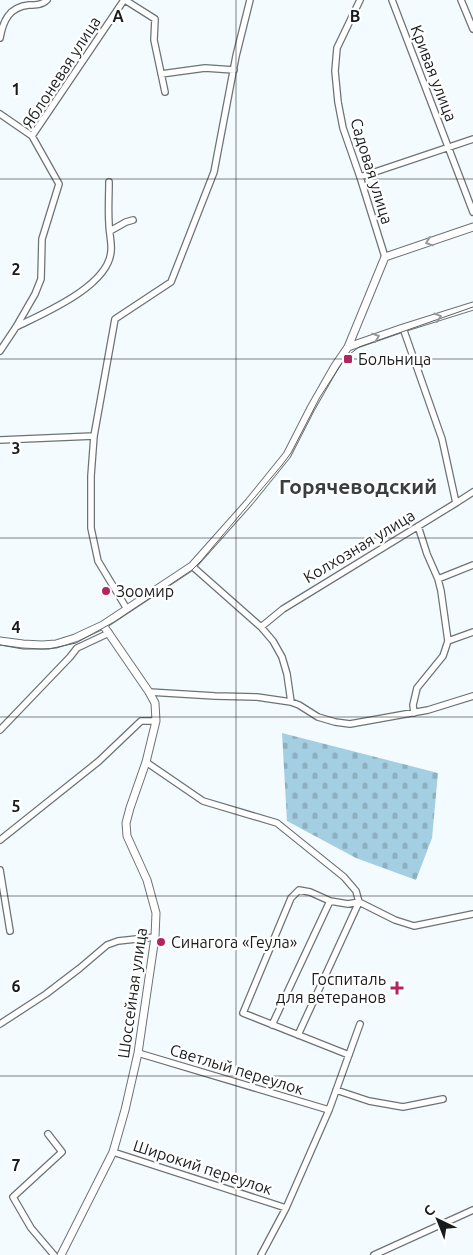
<svg xmlns="http://www.w3.org/2000/svg" width="473" height="1255" viewBox="0 0 473 1255" font-family="Ubuntu,sans-serif">
<style>
.cemetery{fill:url(#cemetery-stones)}
.lines{fill:none;stroke-linecap:round;stroke-linejoin:round}
.minor-casing{stroke:#6c7275;stroke-width:8}
.major-casing{stroke:#6c7275;stroke-width:9}
.minor{stroke:#fff;stroke-width:5.5}
.major{stroke:#fff;stroke-width:7}
.tram{stroke:#5d6263;stroke-width:1}
.oneway{stroke:#989999}
.grid{fill:none;stroke:#191c1d;stroke-width:1;stroke-opacity:0.55}
.poi-dot{fill:#b2255f;stroke:#fff;stroke-width:2}
.labels{text-anchor:middle;dominant-baseline:central;stroke-width:4.5;stroke-linejoin:round;paint-order:stroke}
.street-label{font-size:16px;fill:#191c1d;stroke:#fff}
.poi-label{font-size:16px;fill:#191c1d;stroke:#fff;text-anchor:start}
.district-label{font-size:21px;font-weight:bold;fill:#393e40;stroke:#fff}
.grid-label{font-size:16px;text-anchor:middle;font-weight:bold;fill:#191c1d;stroke:#fff;stroke-width:4.5;stroke-linejoin:round;paint-order:stroke}
</style>
<defs>
<pattern id="cemetery-stones" width="16" height="16" patternUnits="userSpaceOnUse" patternTransform="scale(1.25)"><rect width="16" height="16" fill="#a4cee1"/><path d="M2 7V4a2 2 0 0 1 4 0v3zM10 15v-3a2 2 0 0 1 4 0v3z" fill="#8db0c1"/></pattern>
</defs>
<rect width="100%" height="100%" fill="#f4fbfe"/>
<path class="cemetery" d="M282 733 438 773 432 838 416 880 356 858 287 821Z"/>
<g class="lines">
<defs>
<path id="minor" d="M125 0 155 19 154 40 165 92
M360 0 337 48 335 71 338 102 343 128 360 177 385 257
M392 0 473 212
M461 0 473 29
M0 38C3 21 9 7 29 5 36 5 42 5 47 0
M161 74 205 68 234 70
M0 114 32 136
M360 177 473 139
M110 231 126 222 133 220
M16 327C44 313 109 286 111 251 112 242 109 233 109 224 108 210 109 196 109 182
M403 328 442 439 456 503
M0 351 16 327 35 294 41 279 42 239 59 184 32 136 124 0
M0 440 94 436
M192 566 261 627 273 641 282 657 287 674 291 702
M438 579 473 565
M127 609 98 561 91 528V476L94 436 115 319 171 282 214 172 236 56 250 0
M261 627 283 609 456 503 473 492
M448 641 473 632
M149 692 215 696 257 697 291 702 299 705 318 717 335 722 350 724 428 710 473 696
M414 713 413 705 417 688 443 656 448 641 441 591 438 579 427 554 418 526
M0 730 70 657 77 648 109 633
M146 762 203 801 277 823 344 877 356 891 359 902 395 920 414 926 473 914
M0 840 99 761 141 721H156
M0 870 10 931
M0 1024 46 994 80 968 107 945 118 941 155 937
M272 1025 330 901
M298 1035 359 902
M138 1053 329 1110
M349 1055 243 1013 291 898 299 890 310 892 330 901 348 904 359 902
M336 1090 369 1101 403 1107 443 1099
M48 1134 62 1152 13 1197 31 1228 54 1255
M113 1152 286 1208
M261 1255 286 1208 329 1110 360 1024
M374 1255 473 1210"/>
<path id="major" d="M348 347 403 328 473 306
M0 641 23 644 42 645 56 644 75 638 103 625 192 566 249 502 287 455 311 408 335 366 348 347 385 257 473 227
M61 1255 113 1152 125 1110 138 1053 155 937 156 913 147 880 127 836 126 823 130 808 146 762 156 721 155 703 149 692 103 625"/>
</defs>
<use href="#minor" class="minor-casing"/>
<use href="#major" class="major-casing"/>
<use href="#minor" class="minor"/>
<use href="#major" class="major"/>
<path class="tram" d="M0 645 23 649H49L76 643 114 622 192 570 201 561 282 465 291 453 320 397 346 357 359 347 473 307"/>
</g>
<defs><path id="oneway-chevron" d="M-2-3.5L2.5 0L-2 3.5" fill="none" stroke-width="1.6" stroke-linecap="round" stroke-linejoin="round" transform="scale(1.25)"/></defs>
<g class="oneway">
<use href="#oneway-chevron" transform="translate(429 242) rotate(161)"/>
<use href="#oneway-chevron" transform="translate(438 317) rotate(-17)"/>
<use href="#oneway-chevron" transform="translate(376 337) rotate(-19)"/>
</g>
<path class="grid" d="M236 0V1255M0 179H473M0 359H473M0 538H473M0 717H473M0 896H473M0 1076H473"/>
<g class="poi-dot">
<rect x="343" y="354" width="10" height="10" rx="2.5"/>
<circle cx="106" cy="591" r="5"/>
<circle cx="161" cy="942" r="5"/>
<path d="M394.5 980.5h5v5h5v5h-5v5h-5v-5h-5v-5h5z"/>
</g>
<g class="labels">
<g class="street-label">
<text transform="translate(61 72) rotate(-57)">Яблоневая улица</text>
<text transform="translate(434 73) rotate(69)">Кривая улица</text>
<text transform="translate(372 171) rotate(73)">Садовая улица</text>
<text transform="translate(359 546) rotate(-31)">Колхозная улица</text>
<text transform="translate(132 993) rotate(-82)">Шоссейная улица</text>
<text transform="translate(237 1069) rotate(17)">Светлый переулок</text>
<text transform="translate(203 1167) rotate(18)">Широкий переулок</text>
</g>
<g class="poi-label">
<text x="358" y="359">Больница</text>
<text x="116" y="591">Зоомир</text>
<text x="171" y="942">Синагога «Геула»</text>
<text x="386" y="979" text-anchor="end">Госпиталь<tspan x="386" dy="18">для ветеранов</tspan></text>
</g>
<g class="district-label">
<text x="358" y="486">Горячеводский</text>
</g>
</g>
<g class="grid-label">
<text x="118" y="22">A</text>
<text x="355" y="22">B</text>
<text x="16" y="95">1</text>
<text x="16" y="275">2</text>
<text x="16" y="454">3</text>
<text x="16" y="633">4</text>
<text x="16" y="812">5</text>
<text x="16" y="992">6</text>
<text x="16" y="1171">7</text>
</g>
<g transform="translate(438 1220) rotate(317)" stroke="#ffffff" stroke-width="4" paint-order="stroke">
<path d="M0-4L9 19L0 12L-9 19Z" fill="#191c1d"/>
<text y="-8" font-size="14" font-weight="bold" text-anchor="middle" fill="#191c1d">С</text>
</g>
</svg>
